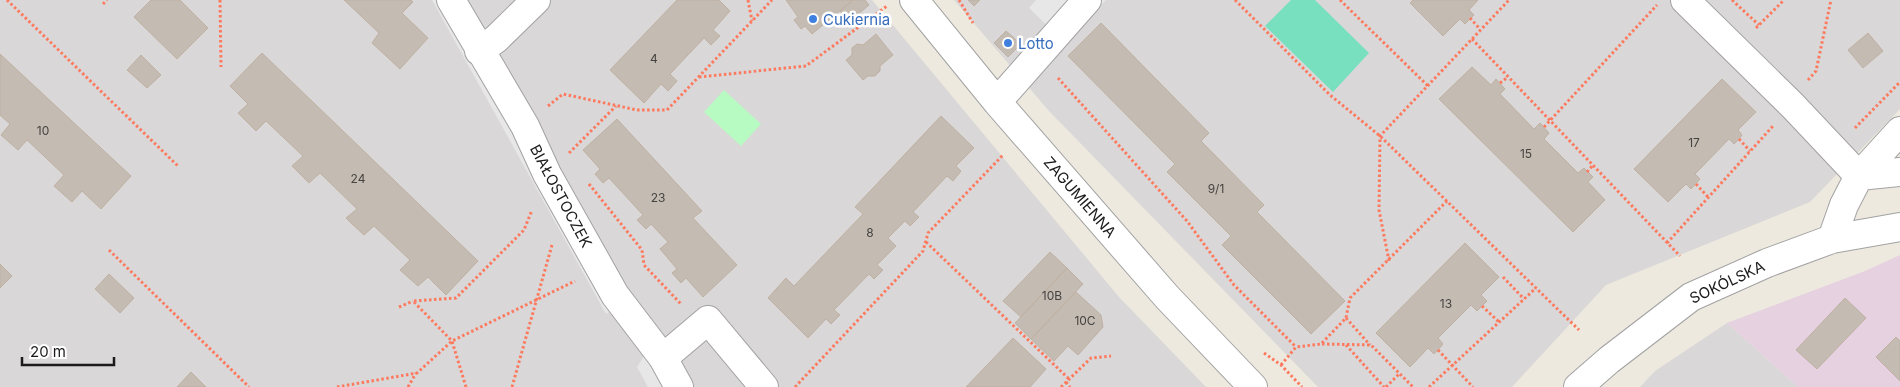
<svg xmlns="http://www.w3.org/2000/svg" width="1900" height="387" viewBox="0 0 1900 387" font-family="Inter,sans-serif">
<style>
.residential{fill:#d9d7d7}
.industrial{fill:#e6d1e1}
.park{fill:#b8fbc2}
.pitch{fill:#79e0bf}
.parking{fill:#e7e7e7}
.building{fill:#c4bcb3;stroke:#bfb0a1}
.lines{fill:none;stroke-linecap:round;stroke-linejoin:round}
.minor-casing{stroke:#a2a2a2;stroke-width:30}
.path{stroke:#fe7a5f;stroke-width:3;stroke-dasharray:2.5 2.5;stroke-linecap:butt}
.minor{stroke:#fff;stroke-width:28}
.shop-dot{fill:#3f7fe0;stroke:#fff;stroke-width:2}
.labels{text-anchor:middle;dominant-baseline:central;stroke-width:5;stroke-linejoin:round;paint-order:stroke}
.number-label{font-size:12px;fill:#454341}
.shop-label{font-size:15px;fill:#366cbe;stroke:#fff;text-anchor:start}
.street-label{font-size:15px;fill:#1b1b1b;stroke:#fff}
</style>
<rect width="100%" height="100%" fill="#ede9df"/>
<path class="residential" d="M0 0H872L1119 297 1206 387H0Z
M954 0H1900V109L1810 202 1606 285 1512 387H1318L1049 111Z
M1727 323 1798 387H1640L1655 371Z"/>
<path class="industrial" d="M1900 255V387H1798L1727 323 1865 271Z"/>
<path class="park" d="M724 90 761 124 741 146 704 112Z"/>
<path class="pitch" d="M1291 0H1315L1369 53 1333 92 1265 26Z"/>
<path class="parking" d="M432 0H443L614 309 606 314Z
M1036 0H1106L1064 42 1029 8Z
M648 350 669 387H648L637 367Z"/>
<path class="building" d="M151 0H180L208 28 177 59 134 17Z
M344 0H411L413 2 402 13 428 38 400 69 372 43 379 33Z
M677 0H719L730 11 713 30 720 36 711 45 704 38 670 74 677 81 668 91 661 84 644 103 610 70Z
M786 0H853L812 34 805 26 801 29 794 20 798 17Z
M853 0H865L869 5 849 22 840 11Z
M968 0H980L974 6Z
M1413 0H1478L1469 10 1474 15 1465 24 1460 19 1443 36 1410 3Z
M1101 23 1209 133 1201 141 1264 205 1257 212 1345 301 1311 334 1222 245 1231 236 1167 172 1175 164 1068 56Z
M1006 31 1021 44 1008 57 994 43Z
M1868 33 1883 51 1863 68 1848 50Z
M876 34 893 55 880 66V71L875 76H868L863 80 846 60 852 55V48L857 44 863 45Z
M262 53 478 261 446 295 428 277 418 286 400 270 410 260 374 226 364 235 351 223 346 218 357 209 320 173 309 183 292 166 303 156 266 121 256 131 238 113 248 104 230 86Z
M0 54 131 176 101 209 82 191 72 202 54 186 64 175 27 140 18 150 1 135 10 124 0 115Z
M141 55 161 75 147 88 127 70Z
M1472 67 1491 85 1496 79 1505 89 1500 94 1534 129 1540 123 1549 133 1544 139 1578 173 1584 168 1593 177 1588 182 1605 200 1573 232 1439 99Z
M1722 79 1756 112 1738 130 1742 135 1739 139 1734 144 1729 139 1695 174 1700 179 1691 189 1686 184 1668 202 1634 169Z
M941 116 974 148 956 166 961 171 953 181 947 176 913 212 919 217 910 226 905 221 888 238 896 246 877 265 883 270 874 279 869 274 834 310 840 315 831 324 826 319 808 338 768 298 786 278 794 286 863 214 855 207Z
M617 119 702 211 693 218 737 265 703 297 686 278 681 283 672 273 677 269 660 249 668 242 651 224 646 229 637 220 643 215 609 178 603 183 595 174 600 169 583 150Z
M1465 243 1499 277 1481 295 1487 301 1477 311 1471 305 1438 338 1443 344 1438 350 1434 354 1428 348 1410 367 1376 333Z
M1050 252 1067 268 1021 317 1003 301Z
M0 264 12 276 0 288Z
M1067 268 1083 284 1031 339 1015 323Z
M109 274 134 298 120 313 95 289Z
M1076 292 1101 315 1103 327 1078 355 1068 346 1054 361 1031 339Z
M1845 298 1866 318 1817 369 1796 350Z
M1896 337 1900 341V381L1876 357Z
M1013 338 1046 369 1030 387H966Z
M191 372 206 387H177Z"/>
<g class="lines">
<defs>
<path id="minor" d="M451 0 525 126 547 174 615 295 663 358 679 387
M914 0 997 102 1167 297 1253 387
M1685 0 1793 106 1859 176 1900 172
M479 51 496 39 536 0
M997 102 1087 0
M1832 239 1844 205 1859 176 1900 131
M663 358 708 320 764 387
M1578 387 1609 360 1691 297 1767 263 1832 239 1900 227"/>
</defs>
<use href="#minor" class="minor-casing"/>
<path class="path" d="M7 0 179 167
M220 0 221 67
M748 0 752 21
M959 0 973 23
M1235 0 1330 95 1380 136 1579 330
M1340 0 1428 86
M1732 0 1759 25
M103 4 107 0
M1470 18 1480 29
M1756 28 1784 0
M1472 39 1680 256
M699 77 806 66 887 6
M1058 78 1187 221 1234 285 1296 347
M1808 80 1816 71 1831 0
M1500 83 1508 77
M548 106 563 94 637 110H667L772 0
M1544 127 1657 5
M1855 128 1900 82
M1739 139 1750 151
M569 153 616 106
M1587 172 1593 165
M589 184 642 250 644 265 681 304
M1696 184 1708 197
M926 242 1069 379
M1667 243 1773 126
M109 250 249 387
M1389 261 1379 210 1380 136 1509 0
M1503 277 1524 299
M1482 306 1499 322
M399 307 413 301
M1346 318 1370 345
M1322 344 1371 345 1413 387
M1346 345 1384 387
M1438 350 1473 387
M1264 353 1281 365 1302 387
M1281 365 1296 347 1321 344 1346 318 1350 298 1447 201
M1066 382 1070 387
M337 387 417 373 452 341 575 281
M408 387 416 373
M466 387 452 341 413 301 456 298 524 230 532 210
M512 387 552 245
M795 387 923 251 928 233 1003 155
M1061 387 1091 358 1111 356
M1386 387 1399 374
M1429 387 1536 288"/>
<use href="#minor" class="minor"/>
</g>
<g class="shop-dot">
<circle cx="813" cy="19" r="5"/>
<circle cx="1008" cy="43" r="5"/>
</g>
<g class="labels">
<g class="number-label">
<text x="654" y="58">4</text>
<text x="43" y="130">10</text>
<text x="1694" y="142">17</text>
<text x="1526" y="153">15</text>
<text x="358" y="178">24</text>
<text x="1216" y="188">9/1</text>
<text x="658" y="197">23</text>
<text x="870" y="232">8</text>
<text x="1052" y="295">10B</text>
<text x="1446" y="303">13</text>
<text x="1085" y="320">10C</text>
</g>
<g class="shop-label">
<text x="823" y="19">Cukiernia</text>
<text x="1018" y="43">Lotto</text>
</g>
<g class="street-label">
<text transform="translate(561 196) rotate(62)">BIAŁOSTOCZEK</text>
<text transform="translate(1080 197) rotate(49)">ZAGUMIENNA</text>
<text transform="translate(1727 282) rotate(-25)">SOKÓLSKA</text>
</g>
</g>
<path d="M22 357v8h92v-8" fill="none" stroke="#1b1b1b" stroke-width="2.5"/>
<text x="30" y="357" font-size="15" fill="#1b1b1b" stroke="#ffffff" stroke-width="4" paint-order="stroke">20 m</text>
</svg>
